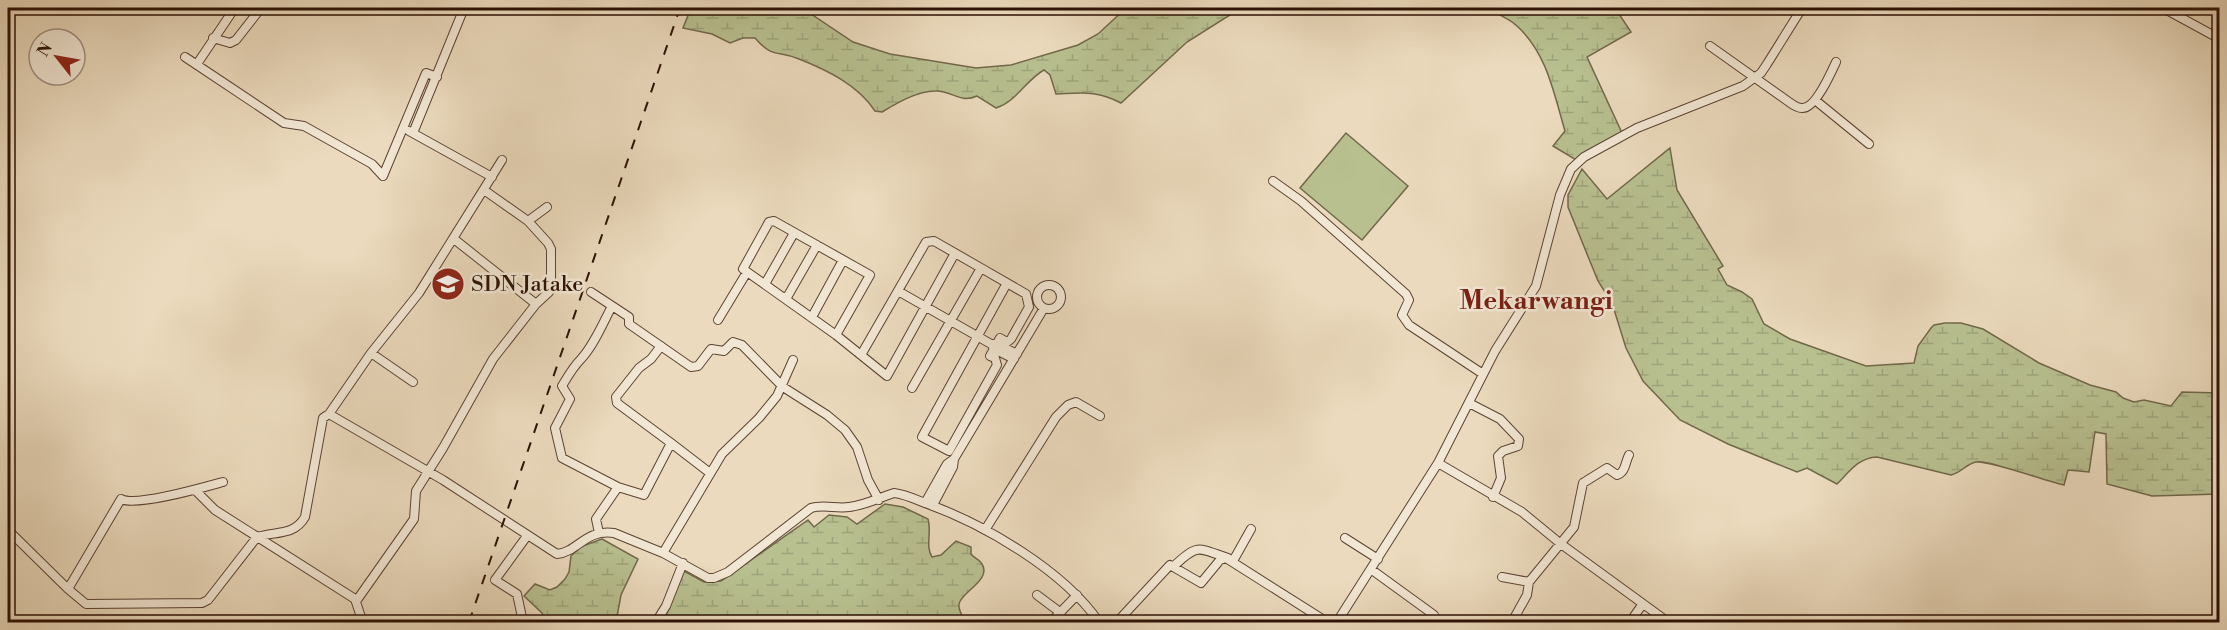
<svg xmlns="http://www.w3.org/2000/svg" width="2227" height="630" viewBox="0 0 2227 630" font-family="'Libre Bodoni',serif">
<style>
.grass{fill:#b8c090;stroke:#72684a;stroke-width:1.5}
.wetland{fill:url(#wetland-marsh);stroke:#72684a;stroke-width:1.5}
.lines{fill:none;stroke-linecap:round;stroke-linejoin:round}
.street-casing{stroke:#5c4333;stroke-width:10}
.street{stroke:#f2e7d4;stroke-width:8}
.rail{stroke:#2c1105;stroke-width:2;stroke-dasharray:10 10;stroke-linecap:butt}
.labels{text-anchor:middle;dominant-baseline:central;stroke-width:5;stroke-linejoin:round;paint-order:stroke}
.poi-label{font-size:22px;fill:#2c1105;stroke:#f2e7d4;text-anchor:start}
.quarter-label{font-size:26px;font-weight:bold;fill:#7a1f14;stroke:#f2e7d4}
</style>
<defs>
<pattern id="wetland-marsh" width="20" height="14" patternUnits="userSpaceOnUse" patternTransform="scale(1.5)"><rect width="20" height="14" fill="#b8c090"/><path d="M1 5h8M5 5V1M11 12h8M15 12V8" fill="none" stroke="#9ea47b"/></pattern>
</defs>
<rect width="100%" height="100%" fill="#ebdabd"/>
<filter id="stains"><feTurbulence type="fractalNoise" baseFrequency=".00333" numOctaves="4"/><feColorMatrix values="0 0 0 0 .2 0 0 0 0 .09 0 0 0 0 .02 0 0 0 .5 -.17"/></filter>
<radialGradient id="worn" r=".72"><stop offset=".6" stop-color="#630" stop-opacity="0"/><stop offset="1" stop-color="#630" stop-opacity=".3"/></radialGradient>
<path class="grass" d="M1346 133 1408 186 1362 240 1300 188Z"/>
<path class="wetland" d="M691 8H802L853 42 890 54 976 68 1011 65 1078 45 1098 34 1126 8H1241L1187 42 1121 103C1097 90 1082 93 1056 94L1050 75 1044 70C1026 80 1016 102 996 108L977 96C959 104 952 90 935 91 917 91 897 103 882 112L875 111C858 85 827 70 799 59 778 50 773 59 755 38H743L730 43 712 34 683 28Z
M1485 8H1615L1631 32 1587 57 1622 133 1576 160 1553 146 1565 131C1554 94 1547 53 1517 26 1509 18 1495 13 1485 8Z
M1670 148 1677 190 1723 266 1718 269 1727 285 1742 292 1752 299 1764 324 1790 339 1866 366 1914 363 1918 346 1931 328 1934 325 1945 323H1961L1983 329 2039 363 2090 385 2116 392 2123 398 2134 402 2144 400 2171 406 2182 392 2219 393V494L2152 496 2107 484 2106 434 2095 432 2089 472 2068 470 2064 485C2045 481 1990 460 1976 462 1966 464 1961 473 1951 475L1877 457C1858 458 1850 471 1837 484L1807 468 1797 472 1728 444 1680 420 1643 381 1626 348 1612 303 1598 281 1568 207V195L1582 169 1607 199Z
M885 504 903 507 928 519C932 532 925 546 932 557L941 555 956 541 971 547V554C974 558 980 560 982 564 992 580 961 592 959 604 958 610 963 617 965 622H658L684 571 704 582 721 581 808 520 814 527 829 515 847 517 857 524Z
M602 539 638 559 621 595 616 622H546L542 613 524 596 535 584 550 590 557 587 565 579 569 572 571 556 580 547Z"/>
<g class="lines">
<defs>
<path id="street" d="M2163 8 2220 39
M213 38 230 43 236 40 261 8
M1710 46 1789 102C1793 105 1798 108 1802 108 1815 109 1831 73 1836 62
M185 57 284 123 304 126 372 164 383 176 426 73 437 77
M197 64 232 12
M1815 100 1869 144
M409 131 492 177
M413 133 464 8
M1273 181 1301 201 1406 294 1409 300 1402 315 1409 325 1483 374
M484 190 528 221 547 207
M528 221 548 243 551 249V286L549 292 536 304
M765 284 794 233
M1037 297a12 12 0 1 1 24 0a12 12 0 1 1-24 0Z
M898 291 991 344H997L1017 354
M591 292 629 317V324L691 367 698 366 711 349 724 351 733 342 742 345 783 387 827 415 845 430 857 447 868 480 879 500
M786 299 817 245
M612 306C603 323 594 345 581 359 573 367 568 376 562 386L570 399 555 428 562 458 618 487
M812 317 843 260
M718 320 747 272
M836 335 870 275 774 221 769 222 743 269 836 335 887 376 955 253
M992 345 994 349 1014 359
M371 353 413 382
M861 355 926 242 934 241 981 268
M912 388 981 268 1026 294 1029 307 1011 339 1007 342 1000 338 990 356 995 358 997 365 949 451 922 437 1007 283
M1469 403 1500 419 1519 439 1518 446 1503 451 1498 456 1501 478 1493 497
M329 414 371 353 419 293 502 160
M671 443 710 473
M1438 463 1522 512 1561 544 1668 622
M195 490 215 510 355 599 361 617 365 622
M925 503 947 464 954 459 1044 308
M933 505 953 467 954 459
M8 530 68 589 86 604 202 603 208 600 257 537C276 531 294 536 305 517L323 418 329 414 443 480 557 554C578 552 585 529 614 533L663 553 708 578H714L728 572 811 508C824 504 836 509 849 507 866 505 878 498 894 493 904 494 915 499 925 503 984 524 1063 570 1099 622
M985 530 1056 417 1068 405 1076 402 1100 416
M599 533 596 519 618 487 644 495 671 443 617 403 616 397 639 368 651 359 661 346
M1345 538 1378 559
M663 553 722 454 759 418 777 396 793 360
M1233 561 1251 529
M1174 566C1198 543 1198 548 1228 558
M1372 570 1434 615
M1502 577 1529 582 1574 527 1583 483 1607 468 1617 475C1626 472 1625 462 1629 455
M68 589 121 499C136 507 205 487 223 482
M1037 595 1061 613
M357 600 414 519 416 491 443 448 493 359 536 304 454 239
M523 622 517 594 495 580 527 536
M656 622 666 606 683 563
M1051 622 1077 595
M1117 622 1170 565 1201 583 1220 560 1226 558 1327 622
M1337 622 1438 463 1495 351 1536 286 1560 195 1571 169 1584 157 1637 128 1743 86 1761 73 1767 64 1802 8
M1512 622 1527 595 1529 582
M1630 622 1642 605
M2008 622 2014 620 2026 622"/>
</defs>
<use href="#street" class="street-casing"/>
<use href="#street" class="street"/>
<path class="rail" d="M469 622 680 8"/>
</g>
<defs>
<symbol id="school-disc" viewBox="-11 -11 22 22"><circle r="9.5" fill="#8f2418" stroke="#f2e7d4"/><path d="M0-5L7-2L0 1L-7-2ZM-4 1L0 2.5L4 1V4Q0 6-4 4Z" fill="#fff"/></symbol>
</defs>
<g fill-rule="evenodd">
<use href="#school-disc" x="429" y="265" width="38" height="38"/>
</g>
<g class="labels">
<g class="poi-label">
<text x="471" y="284">SDN Jatake</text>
</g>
<g class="quarter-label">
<text x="1536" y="301">Mekarwangi</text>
</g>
</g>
<rect width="2227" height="630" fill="none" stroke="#ebdabd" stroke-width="30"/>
<rect x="9" y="9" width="2209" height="612" fill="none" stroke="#2c1105" stroke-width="3"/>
<rect x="15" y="15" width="2197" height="600" fill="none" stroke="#2c1105" stroke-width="1.5"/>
<g transform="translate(57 57) rotate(301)"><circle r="28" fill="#f2e7d4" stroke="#a39181" stroke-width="1.5"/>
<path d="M0-4.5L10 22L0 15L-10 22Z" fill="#8f2418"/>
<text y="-9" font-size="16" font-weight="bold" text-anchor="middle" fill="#2c1105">N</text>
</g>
<rect width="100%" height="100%" filter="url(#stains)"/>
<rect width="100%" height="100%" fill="url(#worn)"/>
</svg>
